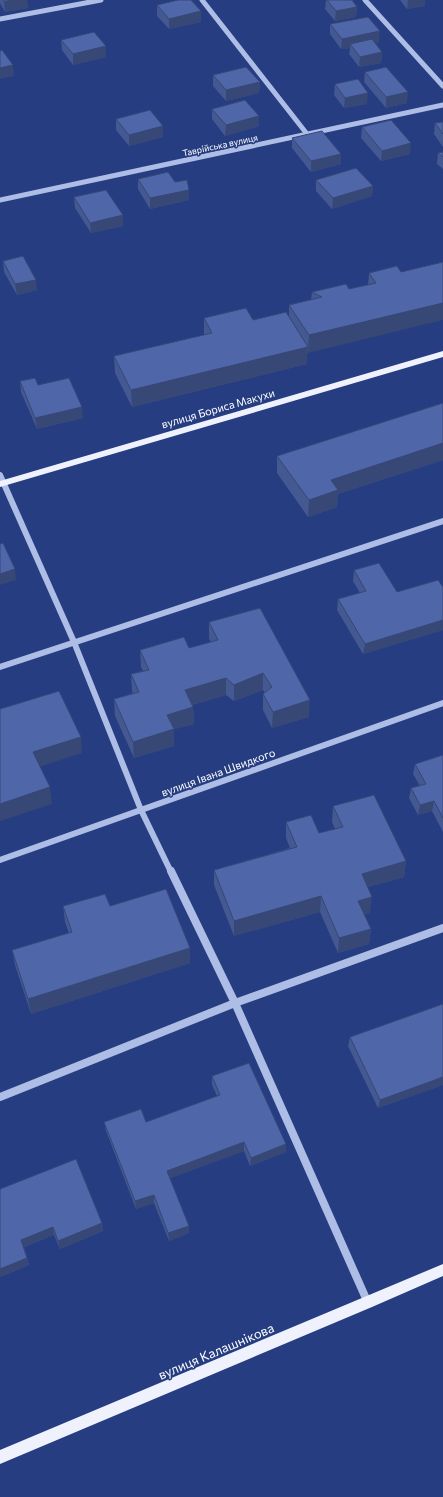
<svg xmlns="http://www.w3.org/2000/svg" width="443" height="1497" viewBox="0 0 443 1497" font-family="Commissioner,sans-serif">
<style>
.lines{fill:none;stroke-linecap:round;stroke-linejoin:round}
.minor-far2{stroke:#aebde6;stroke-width:5}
.minor-far1{stroke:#aebde6;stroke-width:6}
.minor{stroke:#aebde6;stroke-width:8}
.major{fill:#eff2fd;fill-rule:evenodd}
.wall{fill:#445891}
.shaded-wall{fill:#374776}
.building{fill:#4f66a9;stroke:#374776}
.labels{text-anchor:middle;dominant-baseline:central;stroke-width:3;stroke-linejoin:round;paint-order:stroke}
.far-street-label{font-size:9px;fill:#fff;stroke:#263d81}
.street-label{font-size:11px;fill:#fff;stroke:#263d81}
.near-street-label{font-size:13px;fill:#fff;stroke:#263d81}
</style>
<rect width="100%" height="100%" fill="#263d81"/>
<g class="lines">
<path class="minor-far2" d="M202 0 307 134
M365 0 443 86
M0 19 101 0
M0 200 443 105"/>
<path class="minor-far1" d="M0 475 74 642 141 810 171 872
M0 667 443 521
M0 860 443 703"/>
<path class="minor" d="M171 871 235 1003 368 1303
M0 1097 235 1003 443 928"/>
<path class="major" d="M443 351V357L0 487V481Z
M443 1264V1276L372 1307 0 1464V1450Z"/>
</g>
<path class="wall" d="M0 0H27L28 8 5 12 0 3Z
M326 0H352L357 7 356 17 335 21 325 9Z
M400 0H425V6L407 9Z
M157 5 201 11V22L169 29 157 16Z
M330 24 379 42 375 43 382 52 381 63 359 67 349 54 350 48 341 49 330 34Z
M61 40 106 57 73 65 62 50Z
M365 72 407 103 386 108 364 82Z
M213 75 260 82 259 93 226 101 213 86Z
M335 84 367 104 344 108 334 95Z
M212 109 259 116V126L225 136 212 119Z
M116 119 163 137 129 146 116 130Z
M443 122V147L434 134 435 123Z
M362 127 410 154 381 161 361 138Z
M292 138 341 164 311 172 292 148Z
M443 152V169L437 164 438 153Z
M138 179 175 182 189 200 150 209 138 189Z
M316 180 373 186 372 196 332 209 316 191Z
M74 197 123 215V226L91 233 75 208Z
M3 261 37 290 17 295 4 272Z
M397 266 308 353 307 352V364L132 407 115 373 114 356 204 335V318L253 320 289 317V305L311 300 312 292 349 289 368 285 369 273Z
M20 381 38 385 83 418 37 429 21 392Z
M443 403V460L338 494 337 507 308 517 277 473V456Z
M354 570 397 592 443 587V630L363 654 337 610 338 599 360 593 353 581Z
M209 622 309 717 272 728 263 710V694L265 693 263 690 234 701 226 695 192 705 193 707 194 724 174 729V746L134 758 115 716 114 699 133 693 132 691 131 674 143 671 141 667 140 650 189 648 211 642 209 639Z
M443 755V832L432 811 418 815 409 798 411 788 420 786 413 774 415 764Z
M333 806 406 861 404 877 368 887 370 913 364 914 371 929 369 944 338 953 320 912 234 936 214 885V870L290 848 286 838V822L319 833 335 829 332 822Z
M63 906H110L190 948V963L31 1014 15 965 12 950 69 933 65 922Z
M443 1004V1085L378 1108 348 1046 350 1037Z
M212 1076 286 1144V1152L250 1166 244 1151 170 1178 189 1233 169 1241 154 1203 136 1209 106 1131 104 1122H146L217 1096 212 1085Z
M0 1189 102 1223 103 1231 60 1249 54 1235 24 1247 29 1265 0 1277Z"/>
<path class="shaded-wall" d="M13 0H27L28 8 5 12 4 2Z
M408 0H425V6L407 9Z
M357 7 356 17 335 21 336 11Z
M201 11V22L169 29V19Z
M380 31 379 42 353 47 350 44V48L341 49 342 39Z
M106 46V57L73 65V54Z
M382 52 381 63 359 67 360 57Z
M13 65 14 76 0 79V68Z
M260 82 259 93 226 101V90Z
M408 92 407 103 386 108V97Z
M368 93 367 104 344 108 345 98Z
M259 116V126L225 136 226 125Z
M163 126V137L129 146V135Z
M411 143 410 154 381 161 382 151Z
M341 154V164L311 172V161Z
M373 186 372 196 332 209 333 198Z
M189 190V200L150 209V198Z
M123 215V226L91 233 90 223Z
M36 280 37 290 17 295 15 284Z
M443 303V320L308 353 309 335Z
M308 347 307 364 132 407 131 390Z
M82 407 83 418 37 429 35 418Z
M443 443V460L338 494 337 507 308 517 309 500 331 480Z
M15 569 16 580 0 585V574Z
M443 620V630L363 654 365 644Z
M263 673V690L234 701V685Z
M226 678V695L185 707V690Z
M310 700 309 717 272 728 273 712Z
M193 707 194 724 168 731 167 715Z
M174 729V746L134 758 133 742Z
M81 737 82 753 36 768 33 752Z
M50 787 52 804 0 821V804Z
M434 801 432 811 418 815 420 805Z
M406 861 404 877 360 889 362 874Z
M321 896 320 912 234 936V921Z
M372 897 370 913 356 917 358 901Z
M371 929 369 944 338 953 339 938Z
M190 948V963L31 1014 28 999Z
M443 1077V1085L378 1108 380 1100Z
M244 1142V1151L168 1179 167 1171Z
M286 1144V1152L250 1166 251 1158Z
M154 1195V1203L136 1209 135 1201Z
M102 1223 103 1231 60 1249 58 1241Z
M189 1226V1233L169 1241 168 1233Z
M53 1227 54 1235 23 1247 21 1240Z
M27 1258 29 1265 0 1277V1269Z"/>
<path class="building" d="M3 0H13L4 2Z
M178 0H191L201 11 169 19 157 5Z
M327 0H352L357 7 336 11Z
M368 17 380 31 342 39 330 24Z
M94 32 106 46 73 54 61 40Z
M372 39 382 52 360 57 350 44Z
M2 50 13 65 0 68V51Z
M246 67 260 82 226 90 213 75Z
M386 67 408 92 386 97 365 72Z
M358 79 368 93 345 98 335 84Z
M245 100 259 116 226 125 212 109Z
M150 110 163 126 129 135 116 119Z
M391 120 411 143 382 151 362 127Z
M443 122V134L435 123Z
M322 131 341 154 311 161 292 138Z
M443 152V157L438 153Z
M356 168 373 186 333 198 316 180Z
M168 172 175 182 187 180 189 190 150 198 138 179Z
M106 190 123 215 90 223 74 197Z
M23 256 36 280 15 284 3 261Z
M443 262V303L309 335 289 305 322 297 312 292 346 284 349 289 376 283 369 273 397 266 401 272Z
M246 308 253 320 286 312 308 347 131 390 114 356 212 333 204 318Z
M35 378 38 385 69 378 82 407 35 418 20 381Z
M443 403V443L331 480 338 490 309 500 277 456Z
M3 543 15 569 0 574V544Z
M379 563 397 592 438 580 443 587V620L365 644 338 599 366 591 354 570Z
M260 608 310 700 273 712 263 694 272 687 263 673 234 685 226 678 185 690 193 707 167 715 174 729 133 742 114 699 139 692 131 674 149 670 140 650 184 637 189 648 218 640 209 622Z
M59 691 81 737 33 752 50 787 0 804V709Z
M443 755V818L434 801 420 805 411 788 426 784 415 764Z
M374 795 406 861 362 874 372 897 358 901 371 929 339 938 321 896 234 921 214 870 297 847 286 822 311 815 319 833 343 827 333 806Z
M166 889 190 948 28 999 12 950 72 932 63 906 105 894 110 906Z
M443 1004V1077L380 1100 350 1037Z
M249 1063 286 1144 251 1158 244 1142 167 1171 189 1226 168 1233 154 1195 135 1201 104 1122 141 1109 146 1122 220 1095 212 1076Z
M76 1159 102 1223 58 1241 53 1227 21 1240 27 1258 0 1269V1189Z"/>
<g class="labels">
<g class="far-street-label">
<text transform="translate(220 145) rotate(-12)">Таврійська вулиця</text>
</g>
<g class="street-label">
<text transform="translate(218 408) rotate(-16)">вулиця Бориса Макухи</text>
<text transform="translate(218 772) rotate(-20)">вулиця Івана Швидкого</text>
</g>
<g class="near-street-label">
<text transform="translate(216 1351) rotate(-23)">вулиця Калашнікова</text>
</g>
</g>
</svg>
